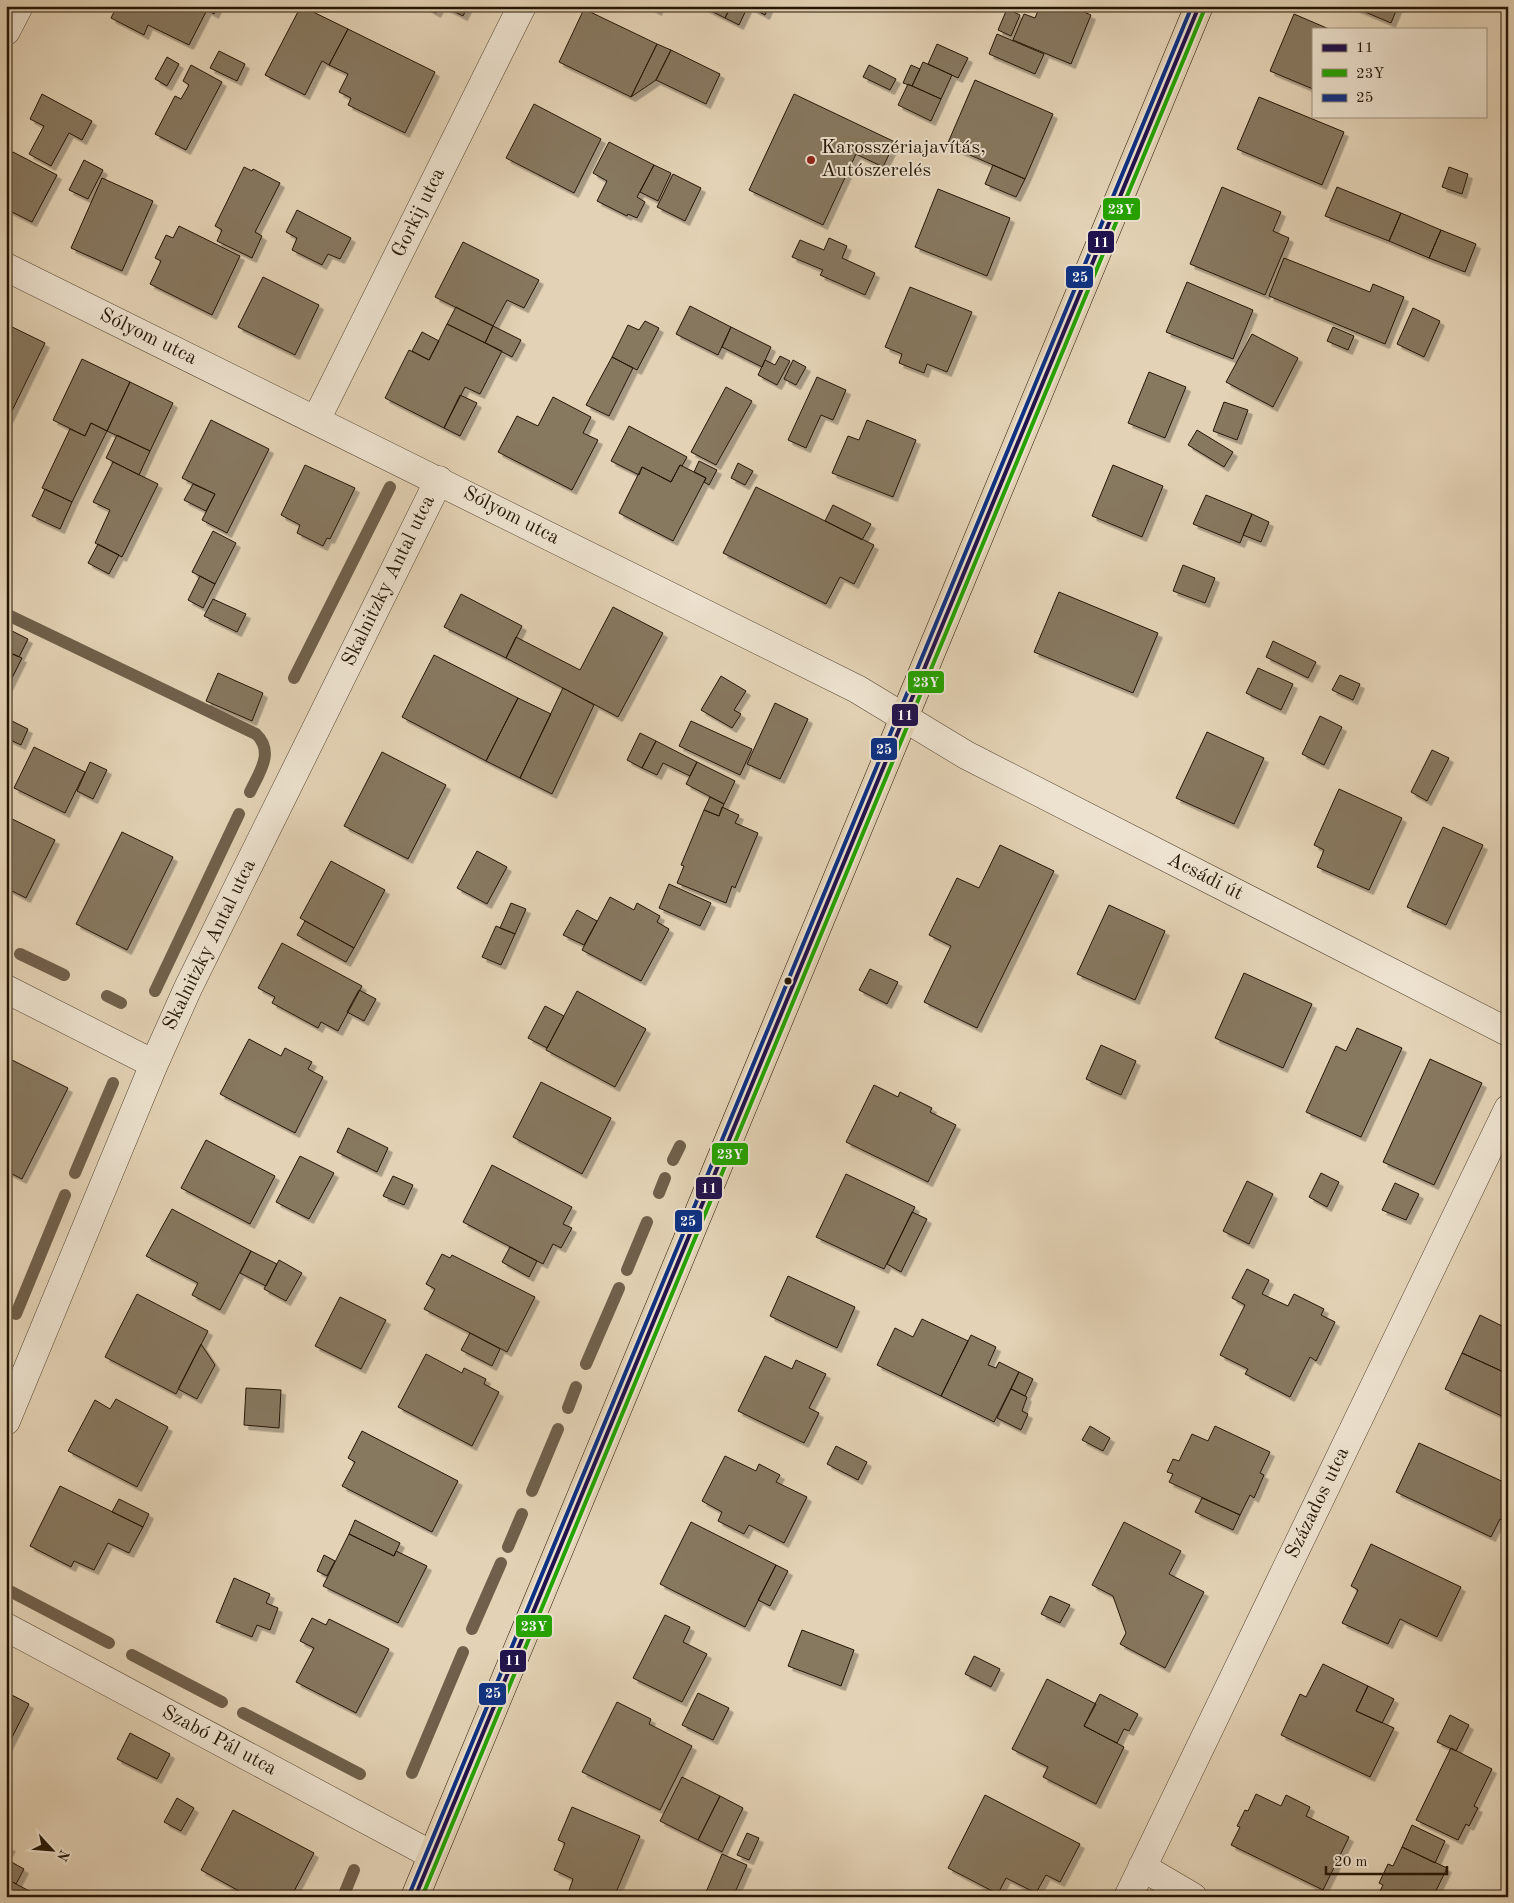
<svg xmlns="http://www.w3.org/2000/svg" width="1514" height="1903" viewBox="0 0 1514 1903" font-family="'Old Standard TT',serif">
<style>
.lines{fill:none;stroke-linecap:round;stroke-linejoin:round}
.stream{stroke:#70604b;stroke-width:12}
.building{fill:#877861;stroke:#241605;filter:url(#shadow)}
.minor-casing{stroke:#544531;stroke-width:29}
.major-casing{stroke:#241605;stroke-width:29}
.minor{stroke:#ede2cf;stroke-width:28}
.major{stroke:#e3d2b5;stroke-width:28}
.bus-1-casing{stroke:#ede2cf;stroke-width:8}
.bus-2-casing{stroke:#ede2cf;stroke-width:8}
.bus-3-casing{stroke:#ede2cf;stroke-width:8}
.bus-1{stroke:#20124d;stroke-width:4}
.bus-2{stroke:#25a400;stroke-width:4}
.bus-3{stroke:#0d3184;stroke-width:4}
.poi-dot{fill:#8f2418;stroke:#ede2cf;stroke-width:2}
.bus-dot{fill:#241605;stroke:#ede2cf;stroke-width:2}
.labels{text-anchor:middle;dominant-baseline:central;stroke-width:4;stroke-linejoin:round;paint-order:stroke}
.poi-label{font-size:20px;fill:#241605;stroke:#ede2cf;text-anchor:start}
.street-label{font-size:20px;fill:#241605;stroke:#ede2cf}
.line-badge{stroke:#ede2cf;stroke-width:2}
.badge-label{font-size:14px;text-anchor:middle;font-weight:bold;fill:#fff}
</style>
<defs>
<filter id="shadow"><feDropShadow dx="4.5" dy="4.5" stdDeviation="0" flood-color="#0004"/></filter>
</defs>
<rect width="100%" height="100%" fill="#e3d2b5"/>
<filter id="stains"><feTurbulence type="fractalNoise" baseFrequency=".004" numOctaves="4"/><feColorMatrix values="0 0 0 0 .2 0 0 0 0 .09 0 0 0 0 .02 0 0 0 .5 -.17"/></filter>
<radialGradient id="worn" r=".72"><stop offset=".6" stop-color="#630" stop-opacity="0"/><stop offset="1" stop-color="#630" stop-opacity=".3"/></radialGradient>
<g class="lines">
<path class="stream" d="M6 614 256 734C275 752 259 773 250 792
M294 678 390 487
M20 954 64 975
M155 991 239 814
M107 996 121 1003
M673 1160 680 1146
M75 1173 113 1083
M659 1193 665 1178
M627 1270 647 1222
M16 1314 65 1195
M586 1364 619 1288
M568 1408 576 1387
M532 1491 558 1429
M508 1547 522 1514
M6 1589 109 1643
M472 1629 501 1563
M132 1655 222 1702
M243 1713 360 1774
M412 1773 463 1652
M343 1897 354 1870"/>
</g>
<path class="building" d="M112 6H209L189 45 148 25 144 35 111 18 116 8Z
M209 6H218L214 14 207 10Z
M301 6 348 29 329 65 322 61 305 95 265 75Z
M424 6H440L436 13Z
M443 6H468L463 16Z
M648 6H659L657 11Z
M701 6H731L725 18Z
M731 6H769L765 15 748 6 739 25 725 18Z
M1040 6H1070L1091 15 1071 64 1013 40 1024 14 1035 18Z
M1351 6H1398L1391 23Z
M584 9 657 44 631 97 559 62Z
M1007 9 1020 15 1011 36 998 30Z
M1294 14 1329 29H1313V89L1270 71Z
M348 29 435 72 405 133 348 105 351 98 339 92 348 74 329 65Z
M997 34 1044 54 1035 74 989 54Z
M657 44 671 50 656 80 631 97Z
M937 44 968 58 958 78 928 64Z
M671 50 720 74 706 104 656 80Z
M219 51 245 64 237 81 210 68Z
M167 57 179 64 167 86 155 79Z
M923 62 952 75 941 99 912 86Z
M191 65 222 82 186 150 155 134 175 96 181 99 189 85 183 81Z
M869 65 896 79 890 90 863 77Z
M911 65 920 69 912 86 903 83Z
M975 80 1053 114 1025 179 947 145Z
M908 84 941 99 931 121 898 105Z
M42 94 92 121 82 140 69 133 51 166 29 154 44 126 30 119Z
M794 94 895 142 883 167 856 154 823 225 749 190Z
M1259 97 1344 132 1322 185 1237 149Z
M534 104 601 139 574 193 506 158Z
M609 142 654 165 637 197 645 202 637 218 628 214 627 216 597 201 607 181 593 173Z
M13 152 57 175 32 222 6 209V164Z
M84 160 103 170 88 199 69 190Z
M654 165 671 173 658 201 640 192Z
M993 165 1025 179 1016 197 985 184Z
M244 167 252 171 253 169 280 183 255 232 262 236 252 258 217 241 222 230 215 226Z
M1449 167 1468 174 1462 194 1442 187Z
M673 174 701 188 685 221 657 207Z
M102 178 153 201 122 271 71 248Z
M1222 187 1281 212 1273 231 1289 238 1265 295 1190 264Z
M1337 187 1401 213 1389 241 1325 216Z
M938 189 1010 218 987 276 915 247Z
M297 210 351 238 340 259 328 254 322 265 292 250 297 238 286 232Z
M1401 213 1441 230 1429 258 1389 241Z
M179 226 240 256 212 315 150 284 161 261 155 258 166 235 173 238Z
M1441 230 1476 244 1465 272 1429 258Z
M829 238 847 246 842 258 875 273 865 295 820 275 823 270 792 257 800 240 824 250Z
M463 242 539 280 524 308 507 300 493 326 435 297Z
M1284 258 1370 292 1373 284 1404 297 1385 344 1269 296Z
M263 277 319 305 295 355 238 327Z
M1187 282 1253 310 1233 359 1166 332Z
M910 287 972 312 947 372 927 364 924 373 899 363 902 354 885 347Z
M690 306 731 327 718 355 676 334Z
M456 307 493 326 485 343 447 324Z
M1413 308 1440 321 1424 357 1397 344Z
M645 321 659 328 637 370 612 357 628 325 639 330Z
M6 324 45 343 6 423Z
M447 324 502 351 480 394 465 387 444 428 385 398 409 350 429 360Z
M493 326 521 340 512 357 485 343Z
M731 327 771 347 762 367 722 347Z
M1333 327 1354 336 1348 350 1327 341Z
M422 332 439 341 429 360 412 351Z
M1252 334 1298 358 1273 407 1226 382Z
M780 356 790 361 777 385 758 375 765 360 775 365Z
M612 357 633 368 609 416 586 405Z
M82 359 130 382 107 431 91 423 85 436 53 420Z
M793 360 806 367 796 385 784 379Z
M1149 372 1186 387 1165 438 1128 423Z
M817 377 846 390 833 420 821 415 806 448 788 440Z
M130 382 173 403 150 451 107 431Z
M726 387 752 401 716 465 691 452Z
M460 395 477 403 460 436 444 428Z
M553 397 591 417 583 433 598 440 572 490 498 452 517 416 538 426Z
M1224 402 1248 410 1237 440 1213 431Z
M211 420 269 449 227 533 202 520 215 494 182 478Z
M867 420 916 440 893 497 832 473 848 436 859 440Z
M91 423 107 431 72 502 42 488 70 429 85 436Z
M629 426 687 457 682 466 680 465 671 482 642 467 639 475 611 461Z
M1197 430 1233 452 1224 467 1188 445Z
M117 435 150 451 139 475 106 458Z
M699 461 717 470 709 485 704 482 706 478 694 472Z
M113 462 158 484 122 557 95 543 110 510 93 502Z
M738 463 753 471 745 485 731 478Z
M305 465 355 488 330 539 327 538 323 546 297 533 300 525 281 515Z
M680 465 706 478 673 541 619 513 642 467 671 482Z
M1113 465 1163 486 1142 537 1092 516Z
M193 484 215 494 206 511 184 500Z
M756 487 874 545 854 584 840 577 826 604 723 553Z
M45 489 72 502 60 529 32 516Z
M1206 495 1252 514 1240 543 1193 524Z
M833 505 871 524 862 540 825 521Z
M1252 514 1269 522 1261 542 1243 535Z
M213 531 236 543 215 584 192 572Z
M98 544 119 555 109 574 88 563Z
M1183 565 1215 578 1205 603 1173 591Z
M200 576 215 584 203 608 188 600Z
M1059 592 1158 633 1133 693 1034 652Z
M461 594 522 626 506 658 444 627Z
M213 599 246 614 237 632 204 616Z
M613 607 663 633 618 717 506 658 516 637 580 670Z
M6 628 28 639 19 657 6 651Z
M1273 641 1316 662 1308 678 1266 657Z
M6 651 22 658 6 690Z
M434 655 518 698 486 761 402 717Z
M1258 668 1293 684 1281 710 1246 693Z
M218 673 263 693 252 721 206 701Z
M1340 675 1360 684 1353 700 1332 690Z
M721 676 746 691 734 710 741 714 732 728 701 710Z
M563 688 594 705 552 794 520 778Z
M518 698 551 714 520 778 486 761Z
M775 703 808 719 780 779 747 764Z
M1320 716 1342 727 1324 765 1302 754Z
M12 721 28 729 21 745 6 738V733Z
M691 721 752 749 740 775 679 746Z
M1207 732 1264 758 1234 824 1176 798Z
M640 733 656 741 642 768 627 760Z
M656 741 697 762 690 776 663 763 657 775 642 768Z
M34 747 85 772 65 813 14 788Z
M1432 750 1449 758 1427 801 1411 792Z
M382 752 446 785 408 859 344 826Z
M90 762 107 770 93 799 77 791Z
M697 762 735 781 724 804 686 784Z
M1339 789 1402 818 1369 890 1317 867 1324 850 1314 845Z
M710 797 724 804 719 816 704 810Z
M722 807 739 815 735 823 758 833 735 888 732 886 726 903 677 883 684 866 681 865 704 810 719 816Z
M6 816 55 840 26 898 6 888Z
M1443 827 1483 845 1446 925 1407 907Z
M122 832 173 857 127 950 76 924Z
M1000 845 1054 871 977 1028 924 1002 951 946 929 935 957 878 979 888Z
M477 851 507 867 487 904 457 888Z
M331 861 385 890 354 948 300 918Z
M669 884 711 903 700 926 659 908Z
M610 897 634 910 637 903 660 916 657 922 669 929 641 981 582 950Z
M511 903 526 909 515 934 500 928Z
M1109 905 1165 931 1135 1000 1077 974Z
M577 910 597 921 584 945 563 935Z
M305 921 354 948 346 962 297 935Z
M496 926 515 934 501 965 482 957Z
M282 943 362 986 338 1031 321 1022 318 1028 272 1003 275 997 258 988Z
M870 969 898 982 887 1004 859 990Z
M1244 973 1312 1004 1283 1068 1215 1038Z
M359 990 376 999 364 1021 347 1012Z
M577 991 646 1029 615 1087 546 1050Z
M545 1006 564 1016 547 1048 528 1038Z
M1357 1028 1402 1048 1361 1137 1306 1112 1336 1046 1346 1051Z
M249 1039 281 1056 285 1048 312 1062 308 1069 323 1077 295 1133 220 1094Z
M1101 1045 1136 1061 1121 1095 1086 1079Z
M6 1057 68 1088 22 1179 6 1171Z
M1430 1059 1482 1083 1434 1185 1383 1162Z
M541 1082 611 1118 582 1174 513 1137Z
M874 1085 898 1097 900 1092 932 1108 930 1112 956 1125 928 1182 846 1142Z
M348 1128 388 1148 377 1172 337 1152Z
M206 1140 275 1176 250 1224 181 1188Z
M300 1156 334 1173 309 1219 276 1202Z
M492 1165 572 1207 563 1224 572 1228 561 1248 553 1244 543 1264 463 1222Z
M1321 1173 1339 1182 1327 1207 1309 1197Z
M846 1174 915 1207 884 1269 816 1237Z
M393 1176 413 1185 404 1205 383 1196Z
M1247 1181 1273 1194 1249 1244 1223 1231Z
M1395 1183 1419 1194 1406 1220 1382 1210Z
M172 1209 251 1251 220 1310 192 1295 198 1283 146 1256Z
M912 1212 927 1219 901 1272 887 1264Z
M510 1247 537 1261 529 1277 502 1262Z
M251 1251 277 1264 266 1286 240 1273Z
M442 1254 450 1258 452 1255 535 1297 507 1352 424 1309 435 1289 426 1284Z
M279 1260 302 1273 286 1301 264 1289Z
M1247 1269 1269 1280 1262 1294 1288 1306 1294 1294 1324 1309 1321 1315 1335 1322 1316 1361 1310 1357 1290 1397 1245 1374 1248 1369 1220 1355 1245 1305 1232 1298Z
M788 1276 855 1307 837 1348 770 1316Z
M137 1294 208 1331 176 1394 105 1357Z
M340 1297 386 1320 361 1369 315 1346Z
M1480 1315 1508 1329V1374L1462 1353Z
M922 1319 968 1341 941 1396 877 1365 895 1328 913 1337Z
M470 1333 500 1349 492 1366 461 1350Z
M971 1335 996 1347 988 1365 996 1368 999 1362 1019 1372 994 1422 941 1396Z
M201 1344 215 1365 197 1399 178 1389Z
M1462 1353 1508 1374V1419L1445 1389Z
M426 1354 462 1373 464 1368 486 1379 484 1384 499 1392 472 1446 398 1407Z
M765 1356 792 1369 796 1360 826 1374 809 1408 819 1413 804 1443 738 1411Z
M1019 1372 1033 1379 1025 1396 1011 1389Z
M246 1388 281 1390 279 1428 244 1425Z
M1011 1389 1027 1397 1022 1411 1028 1414 1021 1430 997 1418Z
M116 1399 168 1427 137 1487 68 1451 95 1400 110 1409Z
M1090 1426 1110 1438 1103 1451 1082 1440Z
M1215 1426 1270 1452 1260 1473 1264 1475 1254 1498 1250 1495 1240 1515 1169 1482 1173 1474 1167 1472 1173 1459 1179 1461 1192 1434 1208 1441Z
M362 1431 458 1481 432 1532 342 1486 355 1462 348 1458Z
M1419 1443 1508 1484V1516L1505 1521 1500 1519 1491 1537 1396 1492Z
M836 1446 867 1462 858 1480 827 1464Z
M725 1456 756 1471 759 1464 780 1475 776 1482 807 1497 784 1543 749 1525 744 1534 718 1521 722 1512 702 1501Z
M60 1486 143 1527 129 1553 108 1543 94 1570 74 1561 71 1567 30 1546Z
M1202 1498 1240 1515 1233 1530 1195 1512Z
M119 1499 149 1514 143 1527 112 1512Z
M355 1520 400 1543 394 1556 349 1534Z
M691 1522 776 1565 745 1627 660 1584Z
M1124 1522 1181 1551 1169 1574 1204 1592 1165 1668 1120 1644 1126 1633 1113 1596 1092 1585Z
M349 1534 394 1556 396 1551 427 1566 398 1623 323 1586Z
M1371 1544 1461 1587 1437 1637 1400 1619 1388 1644 1342 1623 1358 1590 1351 1586Z
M324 1555 335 1561 327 1576 317 1571Z
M776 1565 788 1571 770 1606 758 1600Z
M234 1578 270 1594 266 1603 278 1608 270 1630 257 1625 252 1637 216 1622Z
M1050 1596 1070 1605 1060 1623 1041 1614Z
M665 1615 690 1627 683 1642 707 1654 682 1702 633 1678Z
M312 1618 326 1625 329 1619 389 1649 356 1713 296 1682 314 1648 300 1641Z
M802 1630 854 1650 841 1686 788 1666Z
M974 1656 1000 1669 991 1687 965 1674Z
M1323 1664 1368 1686 1356 1711 1394 1728 1370 1777 1281 1735 1300 1694 1306 1697Z
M1047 1679 1096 1704 1084 1726 1124 1747 1096 1804 1043 1777 1048 1767 1012 1749Z
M1368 1686 1394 1699 1382 1723 1356 1711Z
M6 1692 29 1704 6 1749Z
M698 1693 729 1708 713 1740 682 1725Z
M1100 1694 1138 1714 1129 1731 1124 1729 1117 1743 1084 1726Z
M617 1702 651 1719 649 1724 692 1746 660 1810 582 1772Z
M1450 1715 1469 1725 1456 1751 1437 1742Z
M130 1733 170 1754 157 1779 117 1759Z
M1451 1748 1492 1769 1474 1806 1478 1808 1469 1826 1466 1824 1458 1840 1416 1820Z
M682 1777 720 1796 698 1840 660 1821Z
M1256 1794 1281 1806 1286 1795 1310 1807 1306 1816 1349 1837 1323 1890 1231 1845 1240 1827 1237 1826 1245 1810 1248 1811Z
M985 1795 1080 1844 1060 1882 1046 1875 1036 1893 1006 1878 998 1894 948 1868Z
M720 1796 743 1808 722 1852 698 1840Z
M177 1798 194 1808 181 1831 164 1822Z
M572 1807 640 1836 614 1897 567 1896 573 1879 554 1870 565 1843 558 1840Z
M233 1810 314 1853 291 1897H250L201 1870Z
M1412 1825 1445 1841 1435 1863 1402 1847Z
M747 1833 759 1838 749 1860 737 1855Z
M6 1845 11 1847 6 1855Z
M1402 1847 1447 1868 1433 1897H1377L1383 1885 1379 1883 1388 1864 1393 1866Z
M722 1854 747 1865 733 1897H704Z
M6 1859 24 1869 16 1884 6 1878Z
M6 1878 16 1884 41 1897H6Z"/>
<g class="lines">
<defs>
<path id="minor" d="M6 31 19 6
M6 267 857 689 966 755 1508 1032
M316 420 522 6
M6 989 154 1064
M6 1421 154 1064 188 988 439 480
M6 1627 432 1855
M1142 1867 1193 1897
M1128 1897 1508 1109"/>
<path id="major" d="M415 1897 1199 6"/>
</defs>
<use href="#minor" class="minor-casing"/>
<use href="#major" class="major-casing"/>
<use href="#minor" class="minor"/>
<use href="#major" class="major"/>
<defs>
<path id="bus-1" d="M415 1897 1199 6"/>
<path id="bus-2" d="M422 1897 1205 8"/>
<path id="bus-3" d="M409 1895 1192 6"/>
</defs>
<use href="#bus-1" class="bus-1-casing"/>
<use href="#bus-2" class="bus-2-casing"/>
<use href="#bus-3" class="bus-3-casing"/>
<use href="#bus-1" class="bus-1"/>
<use href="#bus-2" class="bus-2"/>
<use href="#bus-3" class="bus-3"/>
</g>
<circle class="poi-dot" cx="811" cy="160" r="5"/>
<circle class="bus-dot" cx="788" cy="981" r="4.5"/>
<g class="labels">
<g class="poi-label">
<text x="821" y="148">Karosszériajavítás,<tspan x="821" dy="23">Autószerelés</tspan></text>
</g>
<g class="street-label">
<text transform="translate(419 213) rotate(-64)">Gorkij utca</text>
<text transform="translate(148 337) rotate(26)">Sólyom utca</text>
<text transform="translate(511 516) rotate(27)">Sólyom utca</text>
<text transform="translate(389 581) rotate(-64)">Skalnitzky Antal utca</text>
<text transform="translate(1205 877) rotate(27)">Acsádi út</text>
<text transform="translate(210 945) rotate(-64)">Skalnitzky Antal utca</text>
<text transform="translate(1318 1503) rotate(-64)">Százados utca</text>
<text transform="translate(219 1741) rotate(28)">Szabó Pál utca</text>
</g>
</g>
<g class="line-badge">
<rect x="1102" y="197" width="39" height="24" rx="5" fill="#25a400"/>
<rect x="1087" y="230" width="28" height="24" rx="5" fill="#20124d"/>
<rect x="1065" y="265" width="29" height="24" rx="5" fill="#0d3184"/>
<rect x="907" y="670" width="38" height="24" rx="5" fill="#25a400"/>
<rect x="891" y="703" width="28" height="24" rx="5" fill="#20124d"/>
<rect x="870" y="737" width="28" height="24" rx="5" fill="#0d3184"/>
<rect x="711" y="1142" width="38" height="24" rx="5" fill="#25a400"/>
<rect x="695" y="1176" width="28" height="24" rx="5" fill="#20124d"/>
<rect x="674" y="1209" width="29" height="24" rx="5" fill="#0d3184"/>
<rect x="515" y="1614" width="38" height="24" rx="5" fill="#25a400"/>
<rect x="499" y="1649" width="28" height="24" rx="5" fill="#20124d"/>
<rect x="478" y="1682" width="29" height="24" rx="5" fill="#0d3184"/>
</g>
<g class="badge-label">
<text x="1121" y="214">23Y</text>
<text x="1101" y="247">11</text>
<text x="1080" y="282">25</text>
<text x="926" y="687">23Y</text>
<text x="905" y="720">11</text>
<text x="884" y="754">25</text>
<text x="730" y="1159">23Y</text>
<text x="709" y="1193">11</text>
<text x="688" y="1226">25</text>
<text x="534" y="1631">23Y</text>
<text x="513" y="1665">11</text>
<text x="493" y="1698">25</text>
</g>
<rect width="1514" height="1903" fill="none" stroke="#e3d2b5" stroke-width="25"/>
<rect x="8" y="8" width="1499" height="1888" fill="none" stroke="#241605" stroke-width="2.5"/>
<rect x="12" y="12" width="1489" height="1878" fill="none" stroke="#241605"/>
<rect x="1312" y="28" width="175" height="90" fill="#ede2cf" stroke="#9d907e"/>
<rect x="1322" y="44" width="25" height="8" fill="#20124d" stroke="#9d907e"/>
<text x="1356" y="52" font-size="15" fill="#241605">11</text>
<rect x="1322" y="69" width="25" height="8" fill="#25a400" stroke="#9d907e"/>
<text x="1356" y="78" font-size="15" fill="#241605">23Y</text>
<rect x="1322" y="94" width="25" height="8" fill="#0d3184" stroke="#9d907e"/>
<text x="1356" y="102" font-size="15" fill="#241605">25</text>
<g transform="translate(52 1850) rotate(116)" stroke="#ede2cf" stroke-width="4" paint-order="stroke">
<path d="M0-4L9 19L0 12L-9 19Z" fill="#241605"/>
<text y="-8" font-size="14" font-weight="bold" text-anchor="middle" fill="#241605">N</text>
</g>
<path d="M1326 1866v8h121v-8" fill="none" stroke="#241605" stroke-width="2.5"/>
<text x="1334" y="1866" font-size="15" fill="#241605" stroke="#ede2cf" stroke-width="4" paint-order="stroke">20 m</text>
<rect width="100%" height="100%" filter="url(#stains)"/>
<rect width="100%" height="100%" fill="url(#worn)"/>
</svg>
